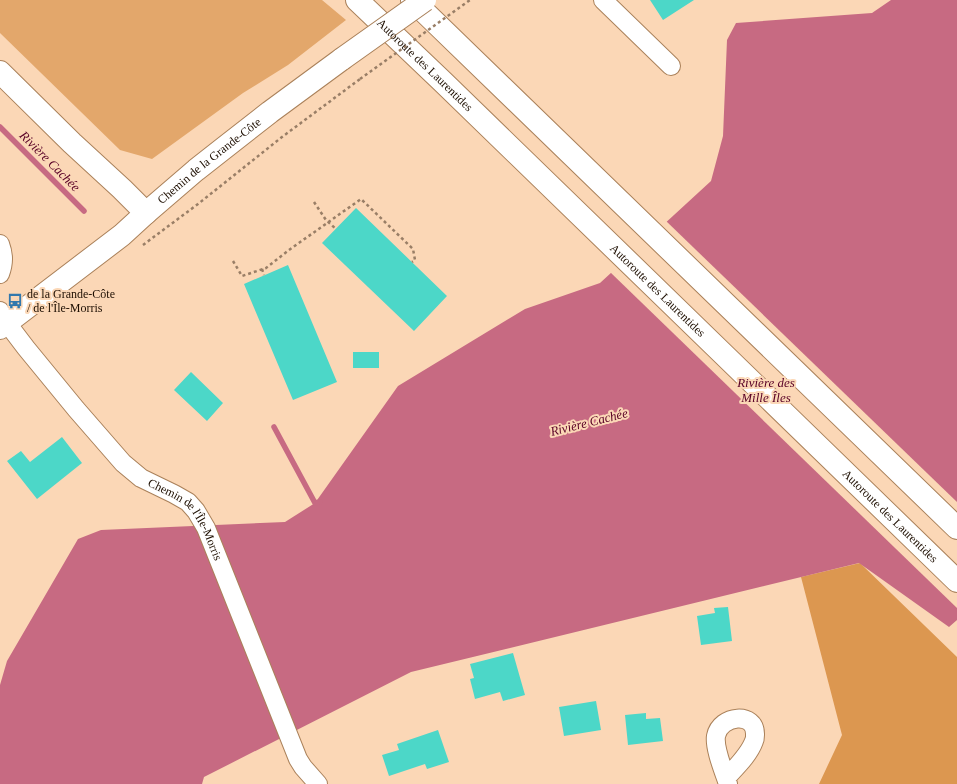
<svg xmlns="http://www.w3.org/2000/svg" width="957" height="784" viewBox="0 0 957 784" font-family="Georgia,serif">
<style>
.green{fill:#e3a76b}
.forest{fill:#dc9750}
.water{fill:#c76a82}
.pier{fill:#fbd7b6}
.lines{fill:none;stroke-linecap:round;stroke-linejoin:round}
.stream{stroke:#c76a82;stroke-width:5.5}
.building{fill:#4cd7c8}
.minor-casing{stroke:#aa815a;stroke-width:20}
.major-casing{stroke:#aa815a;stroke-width:24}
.highway-casing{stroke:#aa815a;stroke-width:24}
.path{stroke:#997e66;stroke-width:2.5;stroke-dasharray:3 3;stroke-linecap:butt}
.minor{stroke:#fff;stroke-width:18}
.major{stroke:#fff;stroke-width:22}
.highway{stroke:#fff;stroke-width:22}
.major-bridge-casing{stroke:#aa815a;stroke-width:24;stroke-linecap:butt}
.path-bridge{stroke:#997e66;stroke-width:2.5;stroke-dasharray:3 3;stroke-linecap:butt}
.major-bridge{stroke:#fff;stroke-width:22}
.labels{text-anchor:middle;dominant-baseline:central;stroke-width:4;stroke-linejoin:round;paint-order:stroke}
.street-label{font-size:12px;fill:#1e0f02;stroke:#fbd7b6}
.poi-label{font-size:12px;fill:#1e0f02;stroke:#fbd7b6;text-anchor:start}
.water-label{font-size:13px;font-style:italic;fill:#590026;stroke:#fbd7b6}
</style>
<rect width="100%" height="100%" fill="#fbd7b6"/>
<path class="green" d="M0 0H322L346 20 288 65 243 93 152 159 120 150 0 33Z"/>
<path class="forest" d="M860 563 957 657V784H819L842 735 801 577Z"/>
<path class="water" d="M891 0H957V620L949 627 859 563 411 672 204 777 202 784H0V685L7 661 78 539 101 530 285 522 315 503 398 386 525 309 600 283 711 181 723 136 727 40 736 23 872 13Z"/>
<path class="pier" d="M665 220 957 502V608L610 272Z"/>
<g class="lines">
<path class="stream" d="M0 127 84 211
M274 427 315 503 320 502"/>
</g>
<path class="building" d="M650 0H694L663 20Z
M356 208 447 296 414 331 322 243Z
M288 265 337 382 293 400 244 284Z
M353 352H379V368H353Z
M191 372 223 403 207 421 174 390Z
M62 437 82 463 37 499 7 461 21 451 30 462Z
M728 607 732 641 701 645 697 616 715 613 714 608Z
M513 653 525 695 503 701 500 692 475 699 470 679 474 678 470 664Z
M596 701 601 730 564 736 559 707Z
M646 713V719L660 718 663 741 628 745 625 715Z
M438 730 449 762 427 769 425 764 389 776 382 755 399 750 397 744Z"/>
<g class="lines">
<defs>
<g id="minor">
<path d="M603 0 671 66"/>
<path d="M0 244C4 255 4 263 0 274"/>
<path id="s1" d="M0 311 7 323 26 348 76 409 123 463 141 478 174 494 188 502 196 511 206 528 298 759 303 767 318 784"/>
<path d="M726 778C736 767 749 755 754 741 755 739 755 738 755 735 756 711 720 715 716 736 714 748 724 772 728 784"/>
</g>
<g id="major">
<path id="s2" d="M0 328 122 235 146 213 196 170 224 148 270 112 342 59"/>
</g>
<g id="highway">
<path id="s3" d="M357 0 443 82 957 581"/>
<path d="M412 0 957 528"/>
<path d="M0 72 72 143 122 189 146 213"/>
</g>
</defs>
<use href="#minor" class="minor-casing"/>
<use href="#major" class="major-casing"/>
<use href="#highway" class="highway-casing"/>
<path class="path" d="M314 202 326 220 336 229
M143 245 198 204 282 137 360 79
M233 261 242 276 266 268 289 250 361 199 413 249 415 260 412 262
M262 269 264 275"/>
<use href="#minor" class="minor"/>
<use href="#major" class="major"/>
<use href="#highway" class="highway"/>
<defs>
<path id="major-bridge" d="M342 59 425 0"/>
</defs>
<use href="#major-bridge" class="major-bridge-casing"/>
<path class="path-bridge" d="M360 79 470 0"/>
<use href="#major-bridge" class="major-bridge"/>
</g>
<defs>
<symbol id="bus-bare" viewBox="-9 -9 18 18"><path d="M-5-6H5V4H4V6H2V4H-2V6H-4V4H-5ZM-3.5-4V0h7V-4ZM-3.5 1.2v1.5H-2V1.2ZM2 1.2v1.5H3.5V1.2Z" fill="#3278ad" stroke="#fbd7b6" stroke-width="2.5" paint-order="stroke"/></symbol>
</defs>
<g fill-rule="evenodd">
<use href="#bus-bare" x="4" y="290" width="22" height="22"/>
</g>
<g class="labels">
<g class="street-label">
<text stroke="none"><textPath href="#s3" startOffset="94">Autoroute des Laurentides</textPath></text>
<text stroke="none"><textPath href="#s2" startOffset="268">Chemin de la Grande-Côte</textPath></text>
<text stroke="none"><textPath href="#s3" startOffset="418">Autoroute des Laurentides</textPath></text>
<text stroke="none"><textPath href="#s3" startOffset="742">Autoroute des Laurentides</textPath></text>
<text stroke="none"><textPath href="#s1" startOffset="283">Chemin de l'Île-Morris</textPath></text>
</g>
<g class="poi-label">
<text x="27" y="294">de la Grande-Côte<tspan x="27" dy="14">/ de l'Île-Morris</tspan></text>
</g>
<g class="water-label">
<text transform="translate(50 161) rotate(45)">Rivière Cachée</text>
<text x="766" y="382">Rivière des<tspan x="766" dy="15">Mille Îles</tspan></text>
<text transform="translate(589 422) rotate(-14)">Rivière Cachée</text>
</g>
</g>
</svg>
